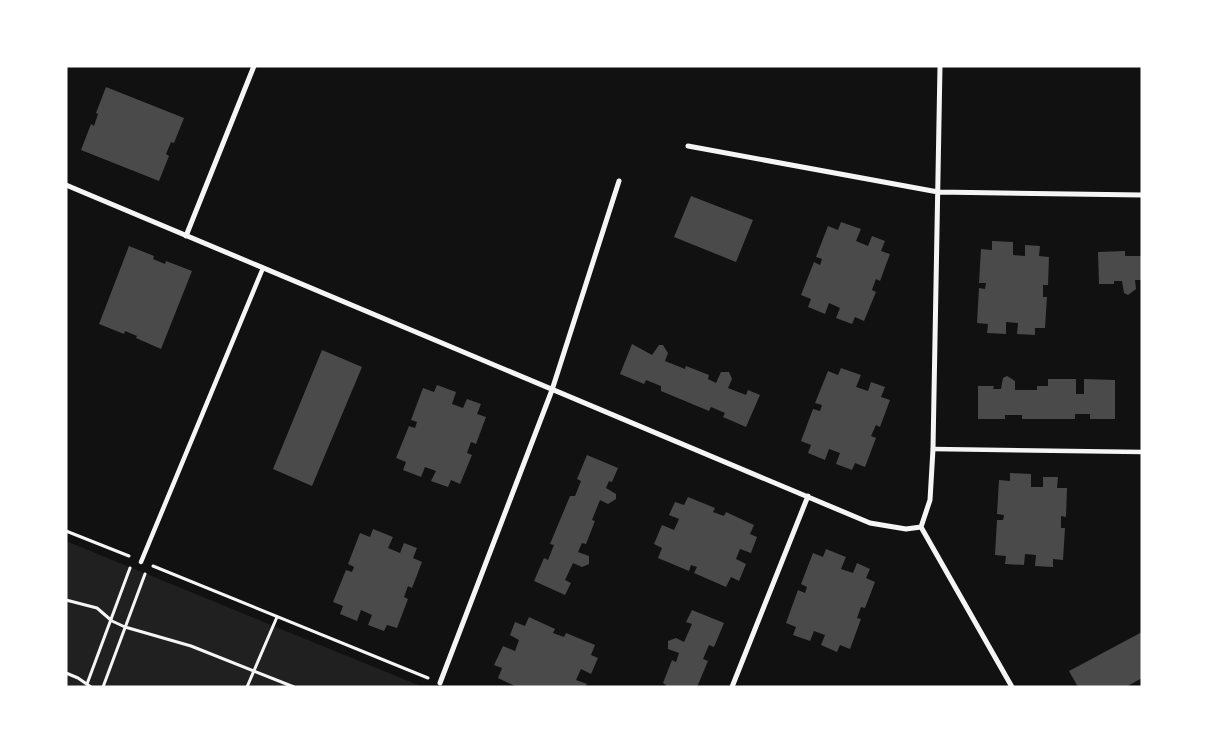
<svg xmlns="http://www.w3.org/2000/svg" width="1208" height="753" viewBox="0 0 1208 753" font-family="Roboto,sans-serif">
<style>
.green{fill:#202020}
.building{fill:#4a4a4a}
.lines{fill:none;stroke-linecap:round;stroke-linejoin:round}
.path{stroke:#f5f5f5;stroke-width:3}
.pedestrian{stroke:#f5f5f5;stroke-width:4.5}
.minor{stroke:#f5f5f5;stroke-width:5}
</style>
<rect width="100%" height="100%" fill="#111"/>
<path class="green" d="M66 541 423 687H66Z"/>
<path class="building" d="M106 87 184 118 174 143 171 142 166 154 169 156 159 181 81 150 91 124 94 126 98 114 96 113Z
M691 196 753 220 736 262 674 237Z
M841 222 861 229 856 241 868 246 872 236 885 241 881 251 890 254 880 281 876 279 872 290 876 292 864 321 855 317 852 324 836 318 840 308 829 303 825 314 808 307 811 299 801 295 814 262 820 265 822 259 816 257 828 226 838 230Z
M992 241 1013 242V255L1025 256V245L1040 246 1039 256 1049 257 1048 285H1043V297H1047L1045 328H1035V335L1017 334 1018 323 1006 322V334L987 333 988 324 977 323 979 288 985 289 986 283H979L981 249 992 250Z
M129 246 154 256 153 259 165 264 166 261 192 271 161 349 136 338 137 336 125 331 124 334 99 324Z
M1125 251V256H1142V280H1135L1136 289 1128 295 1124 293 1122 281H1114V284H1099L1098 252Z
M632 344 652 355 659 345H663L668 353 665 361 685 369 686 366 709 375 708 379 716 383 721 372H729L732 379 728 388 746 395 748 390 760 395 746 427 723 417 725 413 711 407 709 411 661 391V386L646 380 644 384 620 374Z
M322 350 362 367 312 486 273 469Z
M841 368 861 375 856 387 868 391 871 382 885 387 881 397 890 400 880 427 876 425 871 436 876 438 865 467 855 463 852 470 836 464 840 453 829 449 825 460 808 453 811 445 801 441 813 409 820 411 822 405 815 403 828 371 838 375Z
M1007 376 1015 381V390H1037V386H1048V379H1076V394H1084V379L1115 380V419H1090V414H1075V419H1022V415H1005V419H978V386H994L993 389H1001L1003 378Z
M437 385 456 392 452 404 463 408 467 399 481 404 477 414 486 417 476 444 471 442 467 453 472 455 460 484 451 480 448 487 431 481 436 471 425 467 421 477 403 470 406 462 396 458 409 426 415 428 417 422 411 420 423 388 434 392Z
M587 455 618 468 612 482 609 481 606 488 616 494V499L608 504 600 500 592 520 595 521 586 544 582 543 578 552 589 556V564L582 567 573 563 565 580 571 583 565 595 534 581 544 558 548 560 554 545 550 544 570 496H575L581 481 577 479Z
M1010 473 1031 474V487H1043V477H1058L1057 488H1067L1066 517 1061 516V528H1065L1063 560 1053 559V567L1035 566 1036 555 1025 554 1024 565 1005 564 1006 556 995 555 997 520H1003L1004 515 997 514 999 480 1010 481Z
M688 497 715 508 713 512 724 516 726 512 754 525 750 534 757 537 751 553 740 549 736 559 746 564 739 581 731 577 726 587 694 573 697 567 691 565 689 571 658 558 662 548 654 544 662 525 674 530 679 519 669 515 675 502 684 505Z
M373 529 393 537 388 548 400 553 404 543 417 548 413 558 422 562 412 588 408 586 404 597 408 599 397 628 387 625 384 631 368 625 372 615 361 610 357 621 340 614 343 606 333 602 346 570 352 572 354 567 348 564 360 533 370 537Z
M826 549 846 557 841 569 853 573 857 563 870 569 866 578 875 582 865 608 861 607 857 618 861 619 850 649 840 645 837 652 821 645 825 635 814 631 810 641 793 635 796 627 786 623 798 590 805 593 807 587 801 584 813 553 823 557Z
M692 610 724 623 714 647 709 645 703 659 708 661 697 687H665L666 685 663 683 672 660 676 662 679 653 668 649V641L676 638 684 642 692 624 686 622Z
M529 617 555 629 553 633 564 637 566 633 595 645 591 655 598 658 591 674 581 669 576 680 587 684 585 687H517L498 678 502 668 494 665 503 646 515 651 519 640 510 635 515 622 525 626Z
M1142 632V678L1126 687H1078L1069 671Z"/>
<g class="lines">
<path class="path" d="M66 531 129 556
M153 566 428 678
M66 600 97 608 112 621 125 627 191 646 294 687
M66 673 78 678 91 687
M87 684 130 568
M103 687 145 574
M247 687 277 617"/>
<path class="pedestrian" d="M933 449 1142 452
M141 562 263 268"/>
<path class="minor" d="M688 146 938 192 1142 195
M66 185 870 523 906 529 921 527 1012 687
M186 236 254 66
M921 527 930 500 933 449 940 66
M440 683 552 390 619 181
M732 687 808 496"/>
</g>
<rect width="1208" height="753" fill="none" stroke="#ffffff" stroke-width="135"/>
</svg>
